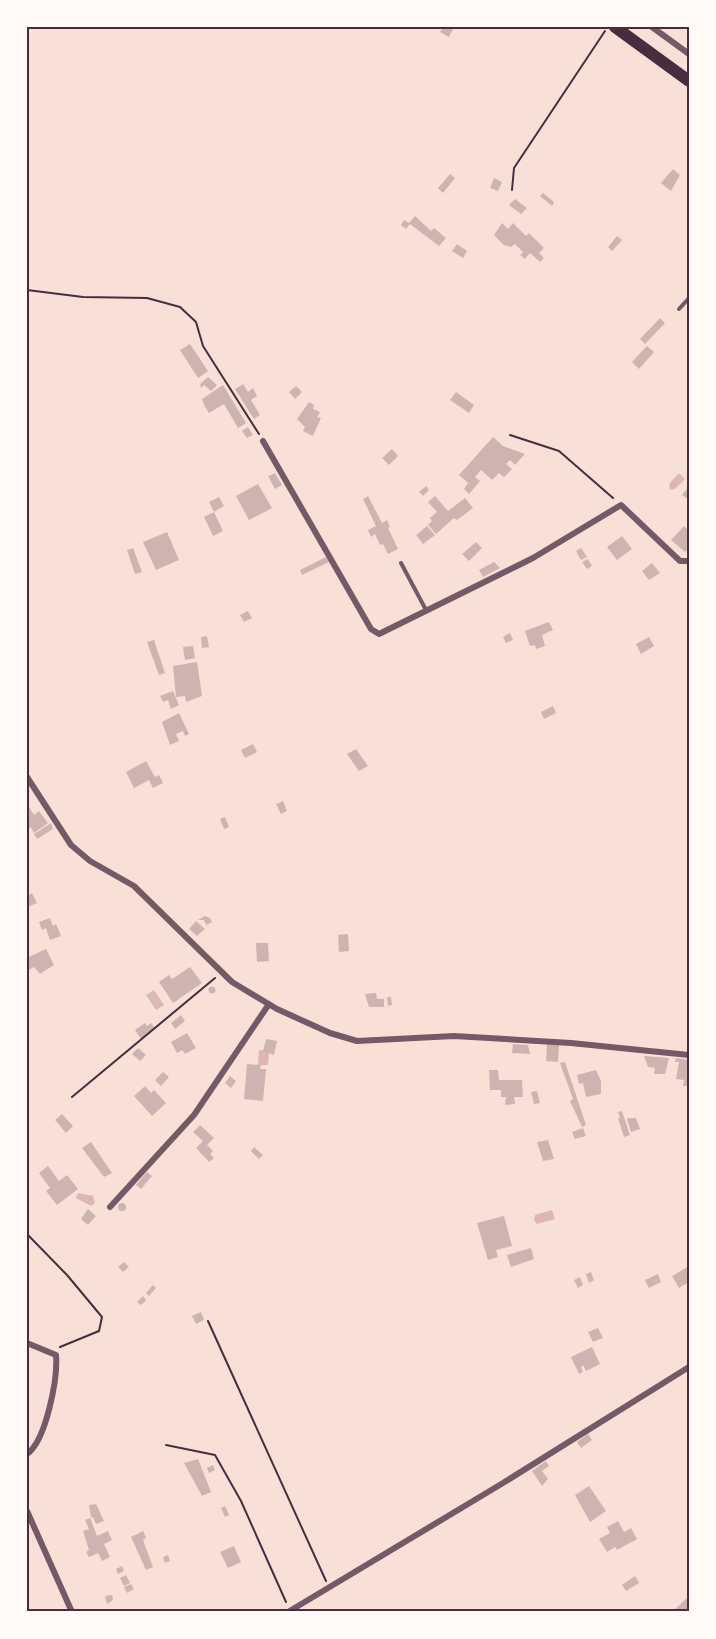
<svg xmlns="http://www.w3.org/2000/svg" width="716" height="1639" viewBox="0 0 716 1639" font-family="Manrope,sans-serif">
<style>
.water{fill:#dcb8b0}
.building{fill:#ccb4b1}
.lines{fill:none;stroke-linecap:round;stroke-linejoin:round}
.path{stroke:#4a2c40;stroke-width:2}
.service{stroke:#755966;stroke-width:4}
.minor{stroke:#755966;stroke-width:6}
.primary{stroke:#4a2c40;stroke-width:12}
.neatline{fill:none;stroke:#4a2c40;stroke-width:2}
</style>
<rect width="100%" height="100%" fill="#f7e1d7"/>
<path class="water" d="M679 473 685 479 675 489 670 490 669 484Z
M154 990 164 1005 156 1010 146 995Z
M259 1050 269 1051 268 1065H258Z
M78 1193 93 1196 95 1203 91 1206 76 1198Z
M552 1210 555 1219 537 1224 534 1220 535 1215Z"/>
<path class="building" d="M443 27H454L449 37 440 32Z
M673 169 680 175 671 191 661 183Z
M450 174 455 178 443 193 438 188Z
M494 178 502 182 498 191 490 188Z
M543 193 554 202 552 206 540 196Z
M515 199 527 208 521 214 509 205Z
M415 216 431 231 434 228 446 238 439 246 410 224 406 229 401 225 404 220 409 223Z
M502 223 508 229 513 223 526 236 529 233 544 248 539 253 544 258 540 262 530 253 525 259 520 255 523 252 515 244 511 247 504 245 494 235Z
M617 236 622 240 612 251 608 247Z
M457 244 467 251 463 258 452 251Z
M660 318 665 323 645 344 640 339Z
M190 344 208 371 198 378 180 350Z
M647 346 654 352 639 369 632 362Z
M208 377 217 385 211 391 204 385 201 388 200 384Z
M243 384 248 392 253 388 257 396 251 400 260 415 254 419 235 389Z
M223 385 246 423 238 428 224 404 209 413 204 405 202 399Z
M296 386 302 392 295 399 289 392Z
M456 392 474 405 469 413 450 400Z
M309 402 314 405 313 409 320 412 317 417 321 418 313 436 303 431 305 427 297 419Z
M248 427 253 435 247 438 242 431Z
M493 437 503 446 525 454 515 465 510 460 506 464 512 469 504 477 499 473 492 480 481 470 475 477 480 481 469 494 464 489 468 483 459 475Z
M392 449 398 456 389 465 382 458Z
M275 473 282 485 275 489 268 476Z
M258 484 272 508 249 520 236 496Z
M426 486 429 490 423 496 419 492Z
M689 486V500L682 495Z
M368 496 382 523 387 520 390 527 388 528 398 549 388 554 383 544 380 545 375 534 371 537 368 530 376 526 363 499Z
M435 496 448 511 465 498 473 508 457 520 454 518 436 534 428 525 432 521 430 518 437 512 428 502Z
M219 497 224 506 214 512 209 502Z
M214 512 223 531 213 536 204 517Z
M427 526 435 535 423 544 416 535Z
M684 526 689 531V548L685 552 671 540Z
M167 532 179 560 156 570 143 542Z
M622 536 632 549 617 560 607 547Z
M476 542 482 548 469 561 462 554Z
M133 548 142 572 135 574 127 550Z
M581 548 587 557 581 560 576 551Z
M326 557 329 562 302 575 300 570Z
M588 559 592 566 587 569 582 562Z
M494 562 500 568 483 577 479 570Z
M652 563 660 573 649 580 642 571Z
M248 611 252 618 244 622 240 615Z
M549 622 553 630 542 635 545 646 536 649 535 645 530 646 525 631Z
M510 633 513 640 506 643 503 637Z
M207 636 209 647 202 648 201 637Z
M649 637 654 646 641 654 636 644Z
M154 640 165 673 159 675 147 642Z
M193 646 195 658 185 660 183 647Z
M197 662 202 696 186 702 185 696 176 697 173 666Z
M173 691 179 705 171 709 168 700 163 702 160 696Z
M553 706 556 713 544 719 541 712Z
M179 713 189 734 185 736 183 731 176 734 179 741 170 745 162 722Z
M253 744 257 752 245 758 241 750Z
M356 749 368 766 359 771 347 754Z
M146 761 155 777 159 775 163 783 153 788 149 780 134 788 126 772Z
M283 801 287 811 281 814 276 804Z
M27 804 34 815 39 811 48 823 34 833 31 827 27 830Z
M225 817 229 827 224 829 220 819Z
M51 823 53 829 37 839 34 834Z
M32 893 37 903 27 907V896Z
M205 916 210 918 212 922 206 925 204 920H198Z
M50 918 53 926 56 924 61 936 50 940 46 928 42 930 39 922Z
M196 921 205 929 197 936 189 929Z
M348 934 349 951 339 952 338 935Z
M256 943H268L269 961 257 962Z
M46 949 54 965 40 974 34 967 27 971V958Z
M190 967 202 983 173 1003 159 982 169 975 172 979Z
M208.5 990a3.5 3.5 0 1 1 7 0a3.5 3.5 0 1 1-7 0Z
M376 993 377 999H384V1007H369L365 994Z
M387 997H391L392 1005 388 1006Z
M181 1015 185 1021 175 1029 171 1023Z
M145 1023 147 1026 151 1023 155 1028 141 1039 135 1030Z
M187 1033 196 1048 185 1054 182 1050 177 1053 171 1042Z
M266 1039 277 1041 274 1055 263 1051Z
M513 1044 528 1045 530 1054 512 1053Z
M547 1044 559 1045 558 1062 546 1061Z
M138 1048 146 1055 140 1061 132 1054Z
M644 1056 669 1058 665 1074H654L655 1068 648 1067Z
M676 1058 689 1060V1086H683L684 1080 676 1079 679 1062H675Z
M565 1062 586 1125 582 1127 570 1101 573 1099 560 1063Z
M247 1064 261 1065 260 1069H266L263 1101 244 1099Z
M489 1070H498L499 1080H522L523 1097H514L515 1104 505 1105 506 1097H501V1090H490Z
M596 1070 601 1081V1094L586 1097 583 1083 579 1084 577 1075Z
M163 1072 169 1077 161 1086 155 1080Z
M230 1076 236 1081 231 1088 225 1083Z
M145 1086 151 1093 154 1090 166 1103 152 1116 134 1096Z
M537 1091 540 1103 534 1104 531 1092Z
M622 1111 630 1135 624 1137 618 1118H620L618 1112Z
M62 1114 73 1126 66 1133 55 1120Z
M629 1118H636L640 1129 631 1132 627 1119Z
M200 1125 214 1138 207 1145 213 1151 210 1154 214 1158 209 1162 196 1148 203 1141 193 1132Z
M583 1128 586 1136 575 1139 572 1132Z
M548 1140 554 1159 543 1161 537 1142Z
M91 1142 112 1173 104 1177 82 1148Z
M254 1147 263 1155 259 1159 251 1151Z
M48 1166 59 1181 67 1175 78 1189 57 1205 46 1191 50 1188 39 1173Z
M147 1172 152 1176 141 1189 136 1185Z
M118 1207a4 4 0 1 1 8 0a4 4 0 1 1-8 0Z
M88 1209 96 1216 88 1225 81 1219Z
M504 1216 512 1246 496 1250 498 1257 488 1260 477 1223Z
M531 1248 534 1259 511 1267 507 1255Z
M124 1262 129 1267 123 1272 118 1267Z
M689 1266V1282L679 1288 672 1276Z
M591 1272 594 1280 589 1283 586 1274Z
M658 1274 661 1282 649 1288 645 1280Z
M580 1277 583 1285 578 1288 574 1280Z
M153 1285 156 1288 149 1296 146 1293Z
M143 1296 146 1300 141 1305 137 1302Z
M201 1312 204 1320 196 1324 192 1316Z
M598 1328 603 1338 593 1342 588 1332Z
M592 1347 600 1364 586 1371 583 1365 581 1367 583 1372 579 1374 571 1357Z
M588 1434 592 1440 581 1448 577 1442Z
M198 1459 211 1492 202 1496 184 1463Z
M546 1461 549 1466 542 1471 548 1479 542 1486 532 1471Z
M213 1465 215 1470 209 1473 207 1468Z
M589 1486 606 1511 590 1522 575 1495Z
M96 1504 104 1521 96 1524 93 1517 91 1518 89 1505Z
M225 1506 229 1515 225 1517 221 1508Z
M90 1518 97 1536 108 1531 112 1540 104 1544 110 1557 102 1561 98 1553 89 1557 86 1552 89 1550 83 1531 89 1529 85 1520Z
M618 1521 624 1532 631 1528 637 1539 617 1550 615 1547 607 1552 599 1539 610 1533 607 1527Z
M143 1531 146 1538 143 1540 153 1567 146 1570 131 1537Z
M234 1546 241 1562 228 1568 220 1552Z
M168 1555 170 1561 165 1563 163 1557Z
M122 1566 124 1571 118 1574 116 1569Z
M126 1575 130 1583 124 1586 120 1578Z
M635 1576 639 1583 626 1591 622 1585Z
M131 1584 134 1589 127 1593 124 1587Z
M112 1595 113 1600 107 1604 105 1596Z
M687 1598 689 1612H672Z"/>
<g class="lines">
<path class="path" d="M512 190 514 168 605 31
M27 290 83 297 147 298 180 307 196 322 203 346 259 434
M510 435 559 451 613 498
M72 1097 215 978
M27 1234 67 1275 102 1317 99 1331 60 1347
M208 1321 326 1581
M166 1445 215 1455 241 1501 286 1602"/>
<path class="service" d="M679 309 689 298
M401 563 426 610"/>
<path class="minor" d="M652 27 689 54
M263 441 371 629 379 634 533 558 621 505 680 561H689
M27 777 71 845 90 861 134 886 232 982 277 1009 330 1033 357 1041 454 1036 571 1043 689 1055
M110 1207 194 1115 269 1004
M27 1343 56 1355C58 1378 46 1441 27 1454
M27 1511 72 1612
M288 1612 503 1483 689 1367"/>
<path class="primary" d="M615 27 689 81"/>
</g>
<rect width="716" height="1639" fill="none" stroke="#fffaf5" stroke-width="57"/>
<rect x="28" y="28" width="660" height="1582" class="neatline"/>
</svg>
